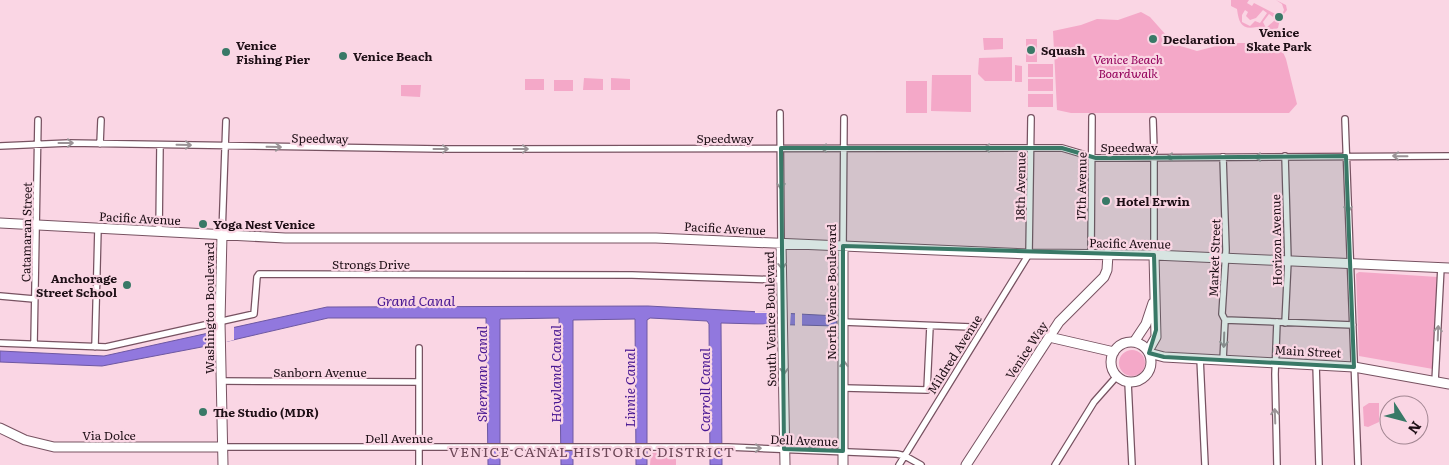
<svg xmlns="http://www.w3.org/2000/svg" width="1449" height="465" viewBox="0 0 1449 465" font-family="Literata,serif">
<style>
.green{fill:#f4a8c8;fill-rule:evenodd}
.water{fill:#9178de;stroke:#6e58a2}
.pier{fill:#fad6e4}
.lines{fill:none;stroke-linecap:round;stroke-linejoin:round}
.street-casing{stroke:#775261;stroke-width:8}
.secondary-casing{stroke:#775261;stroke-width:11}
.street{stroke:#fff;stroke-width:5.5}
.secondary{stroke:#fff;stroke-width:9}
.oneway{stroke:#9a9396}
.marked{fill:#397967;fill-opacity:0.2;stroke:#397967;stroke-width:4;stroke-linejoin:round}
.poi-dot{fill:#397967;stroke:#fad6e4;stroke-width:2}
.labels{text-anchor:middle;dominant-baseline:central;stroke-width:4.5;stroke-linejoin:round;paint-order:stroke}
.poi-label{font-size:12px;font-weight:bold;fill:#1e0f16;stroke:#fad6e4;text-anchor:start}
.park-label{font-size:12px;font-style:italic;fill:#93005a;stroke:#fad6e4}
.street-label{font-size:12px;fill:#1e0f16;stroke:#fad6e4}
.water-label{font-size:14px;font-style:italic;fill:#481792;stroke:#fad6e4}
.neighbourhood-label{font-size:14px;letter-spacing:1px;fill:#6c4757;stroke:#fad6e4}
</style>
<rect width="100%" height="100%" fill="#fad6e4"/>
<path class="green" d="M1231 0H1249L1247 3 1252 6 1254 3 1281 17 1284 10 1282 4 1276 0 1286 5 1287 10 1280 19 1278 28 1266 34 1257 27C1242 30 1239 24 1237 9L1231 6ZM1245 10 1248 12 1246 16 1250 20 1256 18 1263 10 1267 13 1260 23 1255 21 1250 26 1242 22V15ZM1269 14 1276 19 1266 28 1263 22Z
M1141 12 1150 17 1174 44 1197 51 1228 43H1267L1276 45 1282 50 1286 59 1297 104 1289 113H1071L1057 110 1053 31 1081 25 1097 19 1118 20Z
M983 38H1003V49L984 50Z
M1026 39H1037V62H1026Z
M1012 57V81H985L978 74 979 58Z
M1028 64H1053V77H1028Z
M1015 65 1022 66V82H1015Z
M932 75H971V112L931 111Z
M584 78 603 79V90H583Z
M611 78 630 79V90H611Z
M525 79H544V90H525Z
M1028 79H1053V91H1028Z
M554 80H573V91H554Z
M906 81H927V113H906Z
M401 85H421L420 97 401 96Z
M1028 94H1053V107H1028Z
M1359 272 1438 277 1433 369 1359 356 1356 274Z
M1119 363a13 13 0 1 1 26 0a13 13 0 1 1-26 0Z
M1369 403H1379V422L1368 427 1364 426 1363 407Z
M676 452V465H650L651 453Z"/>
<path class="water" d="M648 306 837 316 836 326 721 323 722 465H710L709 324 707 321 650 318 647 320V465H636L635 319 573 320V465H561L559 318 500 319V465H488L486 318H328L207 346 102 366 0 362V351L104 356 327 307Z"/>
<path class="pier" d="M755 311 791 312 790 326 754 325 774 324V313H755Z
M795 312 802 313V327H795Z
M234 325V340L207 347V331Z"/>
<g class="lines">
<defs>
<path id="street" d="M780 113 781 243
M1345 119 1358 465
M1153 120 1154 151
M100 144 101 120
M0 146 69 143 441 149 1062 148 1096 158H1116L1449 156
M1285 156 1288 261 1285 323
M1223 157 1226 250 1222 314 1225 320 1223 360
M1154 158V255
M159 232 160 145
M222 234 226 121
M843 247 844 118
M1091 254 1092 117
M0 296 34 299
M1225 320 1353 325
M843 322 971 327
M0 343 106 347 254 314 257 277 259 274 632 275 782 280
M34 344 38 120
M95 347 98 228
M419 348V465
M1200 358 1205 465
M1316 364 1319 465
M221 381 419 382
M1128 382 1132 465
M1435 382 1441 267
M844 388 927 390 930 326
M223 447H728L897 454 905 456 921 465
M899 465 1029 254 1031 118
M1055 465 1094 402 1117 376
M1277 465 1275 374 1277 322"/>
<path id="secondary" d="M0 223 285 238H656L1029 254 1154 255 1449 268
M222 234 220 322 223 465
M781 243 785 465
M843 247V465
M1049 337 1114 352
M1111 362a20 20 0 1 1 40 0a20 20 0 1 1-40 0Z
M1134 342 1146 324 1153 303
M1148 351 1156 337 1154 255
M1149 353 1164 357 1354 367 1449 384
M0 428 25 440 54 447H223
M966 465 1059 322 1104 277 1107 270 1108 254"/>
</defs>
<use href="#street" class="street-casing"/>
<use href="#secondary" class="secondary-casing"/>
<use href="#street" class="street"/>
<use href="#secondary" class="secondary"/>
</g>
<defs><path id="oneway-shaft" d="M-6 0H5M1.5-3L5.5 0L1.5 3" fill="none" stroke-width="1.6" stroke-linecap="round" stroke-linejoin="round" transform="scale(1.25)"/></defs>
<g class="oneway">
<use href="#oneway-shaft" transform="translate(66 143)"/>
<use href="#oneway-shaft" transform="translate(184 145) rotate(1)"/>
<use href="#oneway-shaft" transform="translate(274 147) rotate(1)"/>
<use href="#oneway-shaft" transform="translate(828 148) rotate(-179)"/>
<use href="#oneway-shaft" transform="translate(991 148) rotate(-179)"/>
<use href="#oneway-shaft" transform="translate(441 149)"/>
<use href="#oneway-shaft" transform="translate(521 149)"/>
<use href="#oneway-shaft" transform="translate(1400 156) rotate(-179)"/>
<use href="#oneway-shaft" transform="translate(1174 157) rotate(179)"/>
<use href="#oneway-shaft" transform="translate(1262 157) rotate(179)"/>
<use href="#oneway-shaft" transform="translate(781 182) rotate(90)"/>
<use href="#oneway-shaft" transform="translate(1348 205) rotate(88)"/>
<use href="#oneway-shaft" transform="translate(782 262) rotate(88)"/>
<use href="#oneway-shaft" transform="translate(1438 333) rotate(-88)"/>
<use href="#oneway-shaft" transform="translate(1224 340) rotate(92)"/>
<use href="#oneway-shaft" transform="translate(784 367) rotate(89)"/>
<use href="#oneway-shaft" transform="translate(844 368) rotate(-90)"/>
<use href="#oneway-shaft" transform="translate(1275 416) rotate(-92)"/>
<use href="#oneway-shaft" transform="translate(754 448) rotate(2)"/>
</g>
<path class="marked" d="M781 148H1062L1096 158H1116L1346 156 1354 367 1164 357 1149 353 1156 330 1154 255 843 246V451L784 449Z"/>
<g class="poi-dot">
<circle cx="1279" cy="17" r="5"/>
<circle cx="1153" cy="39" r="5"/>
<circle cx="1031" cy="50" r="5"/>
<circle cx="226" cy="52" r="5"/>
<circle cx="343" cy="56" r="5"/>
<circle cx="1106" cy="201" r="5"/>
<circle cx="203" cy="224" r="5"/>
<circle cx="127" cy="285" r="5"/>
<circle cx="203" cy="412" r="5"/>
</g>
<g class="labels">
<g class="poi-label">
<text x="1279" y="32" text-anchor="middle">Venice<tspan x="1279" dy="14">Skate Park</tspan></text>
<text x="1163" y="39">Declaration</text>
<text x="236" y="45">Venice<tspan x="236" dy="14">Fishing Pier</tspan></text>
<text x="1041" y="50">Squash</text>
<text x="353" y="56">Venice Beach</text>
<text x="1116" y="201">Hotel Erwin</text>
<text x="213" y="224">Yoga Nest Venice</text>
<text x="117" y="278" text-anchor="end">Anchorage<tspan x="117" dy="14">Street School</tspan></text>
<text x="213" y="412">The Studio (MDR)</text>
</g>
<g class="park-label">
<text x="1128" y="59">Venice Beach<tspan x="1128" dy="14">Boardwalk</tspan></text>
</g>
<g class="street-label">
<text transform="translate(320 138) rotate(1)">Speedway</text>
<text x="725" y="138">Speedway</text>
<text x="1129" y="147">Speedway</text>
<text transform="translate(1020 186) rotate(-89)">18th Avenue</text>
<text transform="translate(1081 186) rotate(-89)">17th Avenue</text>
<text transform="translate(140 218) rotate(3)">Pacific Avenue</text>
<text transform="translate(725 228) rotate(3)">Pacific Avenue</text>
<text transform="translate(26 232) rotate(-89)">Catamaran Street</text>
<text transform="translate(1276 240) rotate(-91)">Horizon Avenue</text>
<text transform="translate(1130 243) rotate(1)">Pacific Avenue</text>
<text transform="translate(1214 258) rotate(-88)">Market Street</text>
<text x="371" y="264">Strongs Drive</text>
<text transform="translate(831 292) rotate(-90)">North Venice Boulevard</text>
<text transform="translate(209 308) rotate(-90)">Washington Boulevard</text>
<text transform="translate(770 319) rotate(-91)">South Venice Boulevard</text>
<text transform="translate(1026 350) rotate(-57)">Venice Way</text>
<text transform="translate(1308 351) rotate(3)">Main Street</text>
<text transform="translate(954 354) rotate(-58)">Mildred Avenue</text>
<text x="320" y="372">Sanborn Avenue</text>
<text x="109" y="435">Via Dolce</text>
<text x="399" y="438">Dell Avenue</text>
<text transform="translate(804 440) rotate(2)">Dell Avenue</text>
</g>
<g class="water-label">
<text x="416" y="300">Grand Canal</text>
<text transform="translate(481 374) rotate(-90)">Sherman Canal</text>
<text transform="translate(555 374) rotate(-90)">Howland Canal</text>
<text transform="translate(629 388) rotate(-90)">Linnie Canal</text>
<text transform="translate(704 390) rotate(-90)">Carroll Canal</text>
</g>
<g class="neighbourhood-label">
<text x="592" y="451">VENICE CANAL HISTORIC DISTRICT</text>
</g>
</g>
<g transform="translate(1404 420) rotate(126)"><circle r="24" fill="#fad6e4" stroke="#a28692"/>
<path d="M0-4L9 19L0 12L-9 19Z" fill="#397967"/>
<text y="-8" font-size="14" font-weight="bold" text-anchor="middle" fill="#1e0f16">N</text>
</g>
</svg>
